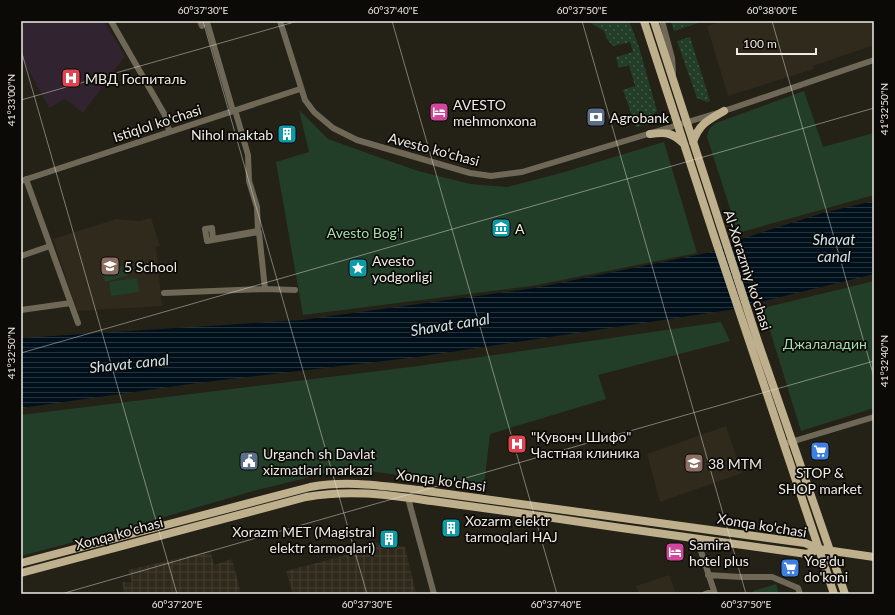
<svg xmlns="http://www.w3.org/2000/svg" width="895" height="615" viewBox="0 0 895 615" font-family="Lato,sans-serif">
<style>
.industrial{fill:url(#industrial-grid)}
.built{fill:#2f2a1b}
.medical{fill:#31232f}
.grass{fill:url(#grass-dots)}
.park{fill:#233e28}
.water{fill:url(#water-rules)}
.lines{fill:none;stroke-linecap:round;stroke-linejoin:round}
.minor{stroke:#6f6857;stroke-width:6}
.major{stroke:#bfb08d;stroke-width:8}
.ticks{fill:none;stroke:#eeebe5;stroke-width:1;stroke-opacity:0.45}
.labels{text-anchor:middle;dominant-baseline:central;stroke-width:3.5;stroke-linejoin:round;paint-order:stroke}
.poi-label{font-size:14px;fill:#eeebe5;stroke:#0c0a07;text-anchor:start}
.street-label{font-size:14px;fill:#eeebe5;stroke:#0c0a07}
.park-label{font-size:14px;fill:#a4dead;stroke:#0c0a07}
.water-label{font-size:15px;font-style:italic;fill:#cbe5f5;stroke:#0c0a07}
.neatline{fill:none;stroke:#eeebe5;stroke-width:1.5}
.ticks-label{font-size:10px;text-anchor:middle;fill:#eeebe5}
</style>
<defs>
<pattern id="industrial-grid" width="8" height="8" patternUnits="userSpaceOnUse"><rect width="8" height="8" fill="#2f2a1b"/><path d="M0 4h8M4 0v8" fill="none" stroke="#433f31"/></pattern>
<pattern id="grass-dots" width="8" height="8" patternUnits="userSpaceOnUse"><rect width="8" height="8" fill="#233e28"/><path d="M2 2h.1M6 6h.1" fill="none" stroke="#435a47" stroke-width="1.8" stroke-linecap="round"/></pattern>
<pattern id="water-rules" width="6" height="5" patternUnits="userSpaceOnUse"><rect width="6" height="5" fill="#00101b"/><path d="M0 2.5h6" fill="none" stroke="#26333c"/></pattern>
</defs>
<rect width="100%" height="100%" fill="#242117"/>
<path class="industrial" d="M372 542 405 547 416 594H293L286 571 370 549Z
M210 551 214 565 232 559 241 594H125L122 582H132L128 570Z"/>
<path class="built" d="M721 21H874V45L813 66 814 69 728 96 707 26Z
M151 218 160 246 156 247 162 306 77 311 53 239 116 219 139 221Z
M726 426 742 473 660 502 647 454Z
M669 575 676 594H639L636 586Z"/>
<path class="medical" d="M22 21H104L125 56 83 113 65 99 49 108 21 56V27L24 25Z"/>
<path class="grass" d="M591 21H629L639 47 657 111 653 115 650 123 636 127 623 90 635 86 629 65 619 68 616 57 633 52 630 42 613 46 607 39 604 31 591 23Z
M671 21H701V22L674 31Z
M690 37 710 101 707 102 697 98 677 41Z"/>
<path class="park" d="M804 91 823 147 874 133V195L738 233 707 137C708 130 710 127 716 123Z
M299 110 328 139 367 153 418 171 470 184 507 187 561 173 664 142 697 253 532 286 303 315 276 162 309 152Z
M126 265 129 275 105 282 102 272Z
M137 278 139 292 111 296 109 282Z
M874 281V408L801 431 763 308Z
M721 322 730 341 598 375 606 399 490 434 484 486 360 470H338L257 490 119 530 21 556V415L411 367Z
M776 584 779 594H754L753 591Z"/>
<path class="water" d="M874 201V274L760 302 729 310 417 357 197 383 21 408V338L302 320 535 288 712 252 741 239 823 213Z"/>
<g class="lines">
<path class="minor" d="M111 21 166 117 169 131
M200 21 202 26
M280 21 305 100 314 112 333 128 357 140 470 173 491 176 522 172 724 111 874 60
M662 21 672 58 673 73
M207 22 233 111
M235 110 248 155 249 181 257 207 258 231 213 239 212 228 205 229 207 241 259 232 265 289
M26 179 78 323
M21 181 300 89
M21 256 50 246
M164 293 265 289 295 290
M21 310 71 303
M784 444 874 417
M408 498 434 594
M697 539 715 594
M708 575 741 577H772L798 588 800 594
M705 594 714 591"/>
<path class="major" d="M644 21 714 236 834 594
M654 21 758 342 845 594
M650 134C666 132 672 132 684 144
M693 142C699 124 708 120 724 111
M21 563 310 487C348 480 382 486 419 490L805 543 819 549 874 557
M21 573 306 497C351 489 388 495 432 501 461 505 490 509 519 513 615 527 710 541 807 554L819 549"/>
</g>
<path class="ticks" d="M203 21 367 594M392 21 557 594M582 21 746 594M772 21 874 377M21 50 177 594M21 100 298 21M21 353 874 108M61 594 874 361"/>
<defs>
<symbol id="hospital-square" viewBox="-11 -11 22 22"><rect x="-9" y="-9" width="18" height="18" rx="4" fill="#e0444e" stroke="#0c0a07"/><path d="M-5-5h3v3.5h4V-5h3V5h-3V1.5h-4V5h-3Z" fill="#fff"/></symbol>
<symbol id="hotel-square" viewBox="-11 -11 22 22"><rect x="-9" y="-9" width="18" height="18" rx="4" fill="#d1479c" stroke="#0c0a07"/><path d="M-6-4.5h1.5V1H6V5H4.5V3h-9V5H-6ZM-4 0a1.8 1.8 0 1 1 3.6 0ZM.5 0V-2.5h3Q6-2.5 6 0Z" fill="#fff"/></symbol>
<symbol id="bank-square" viewBox="-11 -11 22 22"><rect x="-9" y="-9" width="18" height="18" rx="4" fill="#5c6f8a" stroke="#0c0a07"/><path d="M-6-4H6V4H-6ZM0-2.3a2.3 2.3 0 1 0 0 4.6a2.3 2.3 0 1 0 0-4.6Z" fill="#fff"/></symbol>
<symbol id="building-square" viewBox="-11 -11 22 22"><rect x="-9" y="-9" width="18" height="18" rx="4" fill="#0f9aa8" stroke="#0c0a07"/><path d="M-4-6H4V6H1V3H-1V6H-4ZM-2.5-4.3h1.7v1.8h-1.7ZM.8-4.3h1.7v1.8H.8ZM-2.5-1h1.7V.8h-1.7ZM.8-1h1.7V.8H.8Z" fill="#fff"/></symbol>
<symbol id="museum-square" viewBox="-11 -11 22 22"><rect x="-9" y="-9" width="18" height="18" rx="4" fill="#0f9aa8" stroke="#0c0a07"/><path d="M0-6L6-3V-2H-6V-3ZM-5-1h2V3h-2ZM-1-1h2V3h-2ZM3-1h2V3H3ZM-6 4H6V6H-6Z" fill="#fff"/></symbol>
<symbol id="school-square" viewBox="-11 -11 22 22"><rect x="-9" y="-9" width="18" height="18" rx="4" fill="#8d6e63" stroke="#0c0a07"/><path d="M0-5L7-2L0 1L-7-2ZM-4 1L0 2.5L4 1V4Q0 6-4 4Z" fill="#fff"/></symbol>
<symbol id="sight-square" viewBox="-11 -11 22 22"><rect x="-9" y="-9" width="18" height="18" rx="4" fill="#0f9aa8" stroke="#0c0a07"/><path d="M0-6L1.8-2.2L6-1.7L2.9 1.2L3.7 5.4L0 3.3L-3.7 5.4L-2.9 1.2L-6-1.7L-1.8-2.2Z" fill="#fff"/></symbol>
<symbol id="supermarket-square" viewBox="-11 -11 22 22"><rect x="-9" y="-9" width="18" height="18" rx="4" fill="#3f7fe0" stroke="#0c0a07"/><path d="M-6-5.5h2.5l.6 2H6L4.5 2H-2.5L-4.4-4H-6ZM-1.5 3.2a1.3 1.3 0 1 0 .1 0ZM3 3.2a1.3 1.3 0 1 0 .1 0Z" fill="#fff"/></symbol>
<symbol id="civic-square" viewBox="-11 -11 22 22"><rect x="-9" y="-9" width="18" height="18" rx="4" fill="#5c6f8a" stroke="#0c0a07"/><path d="M-.6-6.5H3V-4.5H.6V-3L4-1V1h2V6H-6V1h2V-1L-.6-3ZM-1.2 2.5V6h2.4V2.5Z" fill="#fff"/></symbol>
</defs>
<g fill-rule="evenodd">
<use href="#hospital-square" x="60" y="67" width="22" height="22"/>
<use href="#hotel-square" x="428" y="101" width="22" height="22"/>
<use href="#bank-square" x="585" y="106" width="22" height="22"/>
<use href="#building-square" x="276" y="123" width="22" height="22"/>
<use href="#museum-square" x="490" y="217" width="22" height="22"/>
<use href="#school-square" x="99" y="255" width="22" height="22"/>
<use href="#sight-square" x="347" y="257" width="22" height="22"/>
<use href="#hospital-square" x="506" y="433" width="22" height="22"/>
<use href="#supermarket-square" x="809" y="440" width="22" height="22"/>
<use href="#civic-square" x="238" y="450" width="22" height="22"/>
<use href="#school-square" x="683" y="452" width="22" height="22"/>
<use href="#building-square" x="440" y="517" width="22" height="22"/>
<use href="#building-square" x="378" y="528" width="22" height="22"/>
<use href="#hotel-square" x="664" y="541" width="22" height="22"/>
<use href="#supermarket-square" x="779" y="557" width="22" height="22"/>
</g>
<g class="labels">
<g class="poi-label">
<text x="85" y="78">МВД Госпиталь</text>
<text x="453" y="104">AVESTO<tspan x="453" dy="16">mehmonxona</tspan></text>
<text x="610" y="117">Agrobank</text>
<text x="273" y="134" text-anchor="end">Nihol maktab</text>
<text x="515" y="228">A</text>
<text x="372" y="260">Avesto<tspan x="372" dy="16">yodgorligi</tspan></text>
<text x="124" y="266">5 School</text>
<text x="531" y="436">"Кувонч Шифо"<tspan x="531" dy="16">Частная клиника</tspan></text>
<text x="263" y="453">Urganch sh Davlat<tspan x="263" dy="16">xizmatlari markazi</tspan></text>
<text x="708" y="463">38 MTM</text>
<text x="820" y="472" text-anchor="middle">STOP &amp;<tspan x="820" dy="16">SHOP market</tspan></text>
<text x="465" y="520">Xozarm elektr<tspan x="465" dy="16">tarmoqlari HAJ</tspan></text>
<text x="375" y="531" text-anchor="end">Xorazm MET (Magistral<tspan x="375" dy="16">elektr tarmoqlari)</tspan></text>
<text x="689" y="544">Samira<tspan x="689" dy="16">hotel plus</tspan></text>
<text x="804" y="560">Yog'du<tspan x="804" dy="16">do'koni</tspan></text>
</g>
<g class="street-label">
<text transform="translate(157 123) rotate(-18)">Istiqlol ko'chasi</text>
<text transform="translate(434 149) rotate(15)">Avesto ko'chasi</text>
<text transform="translate(748 270) rotate(72)">Al-Xorazmiy ko’chasi</text>
<text transform="translate(441 480) rotate(8)">Xonqa ko'chasi</text>
<text transform="translate(762 525) rotate(9)">Xonqa ko'chasi</text>
<text transform="translate(119 533) rotate(-15)">Xonqa ko'chasi</text>
</g>
<g class="park-label">
<text x="365" y="232">Avesto Bog'i</text>
<text x="825" y="343">Джалаладин</text>
</g>
<g class="water-label">
<text x="834" y="239">Shavat<tspan x="834" dy="17">canal</tspan></text>
<text transform="translate(450 324) rotate(-9)">Shavat canal</text>
<text transform="translate(129 363) rotate(-6)">Shavat canal</text>
</g>
</g>
<rect width="895" height="615" fill="none" stroke="#0c0a07" stroke-width="44"/>
<path d="M737 48v6h79v-6" fill="none" stroke="#eeebe5" stroke-width="2"/>
<text x="743" y="48" font-size="12" fill="#eeebe5" stroke="#0c0a07" stroke-width="3" paint-order="stroke">100 m</text>
<rect x="22" y="22" width="851" height="571" class="neatline"/>
<g class="ticks-label">
<text x="203" y="14">60°37'30"E</text>
<text x="393" y="14">60°37'40"E</text>
<text x="582" y="14">60°37'50"E</text>
<text x="772" y="14">60°38'00"E</text>
<text transform="translate(11 100) rotate(-90)" y="4">41°33'00"N</text>
<text transform="translate(884 109) rotate(-90)" y="4">41°32'50"N</text>
<text transform="translate(11 353) rotate(-90)" y="4">41°32'50"N</text>
<text transform="translate(884 361) rotate(-90)" y="4">41°32'40"N</text>
<text x="177" y="608">60°37'20"E</text>
<text x="367" y="608">60°37'30"E</text>
<text x="556" y="608">60°37'40"E</text>
<text x="746" y="608">60°37'50"E</text>
</g>
</svg>
